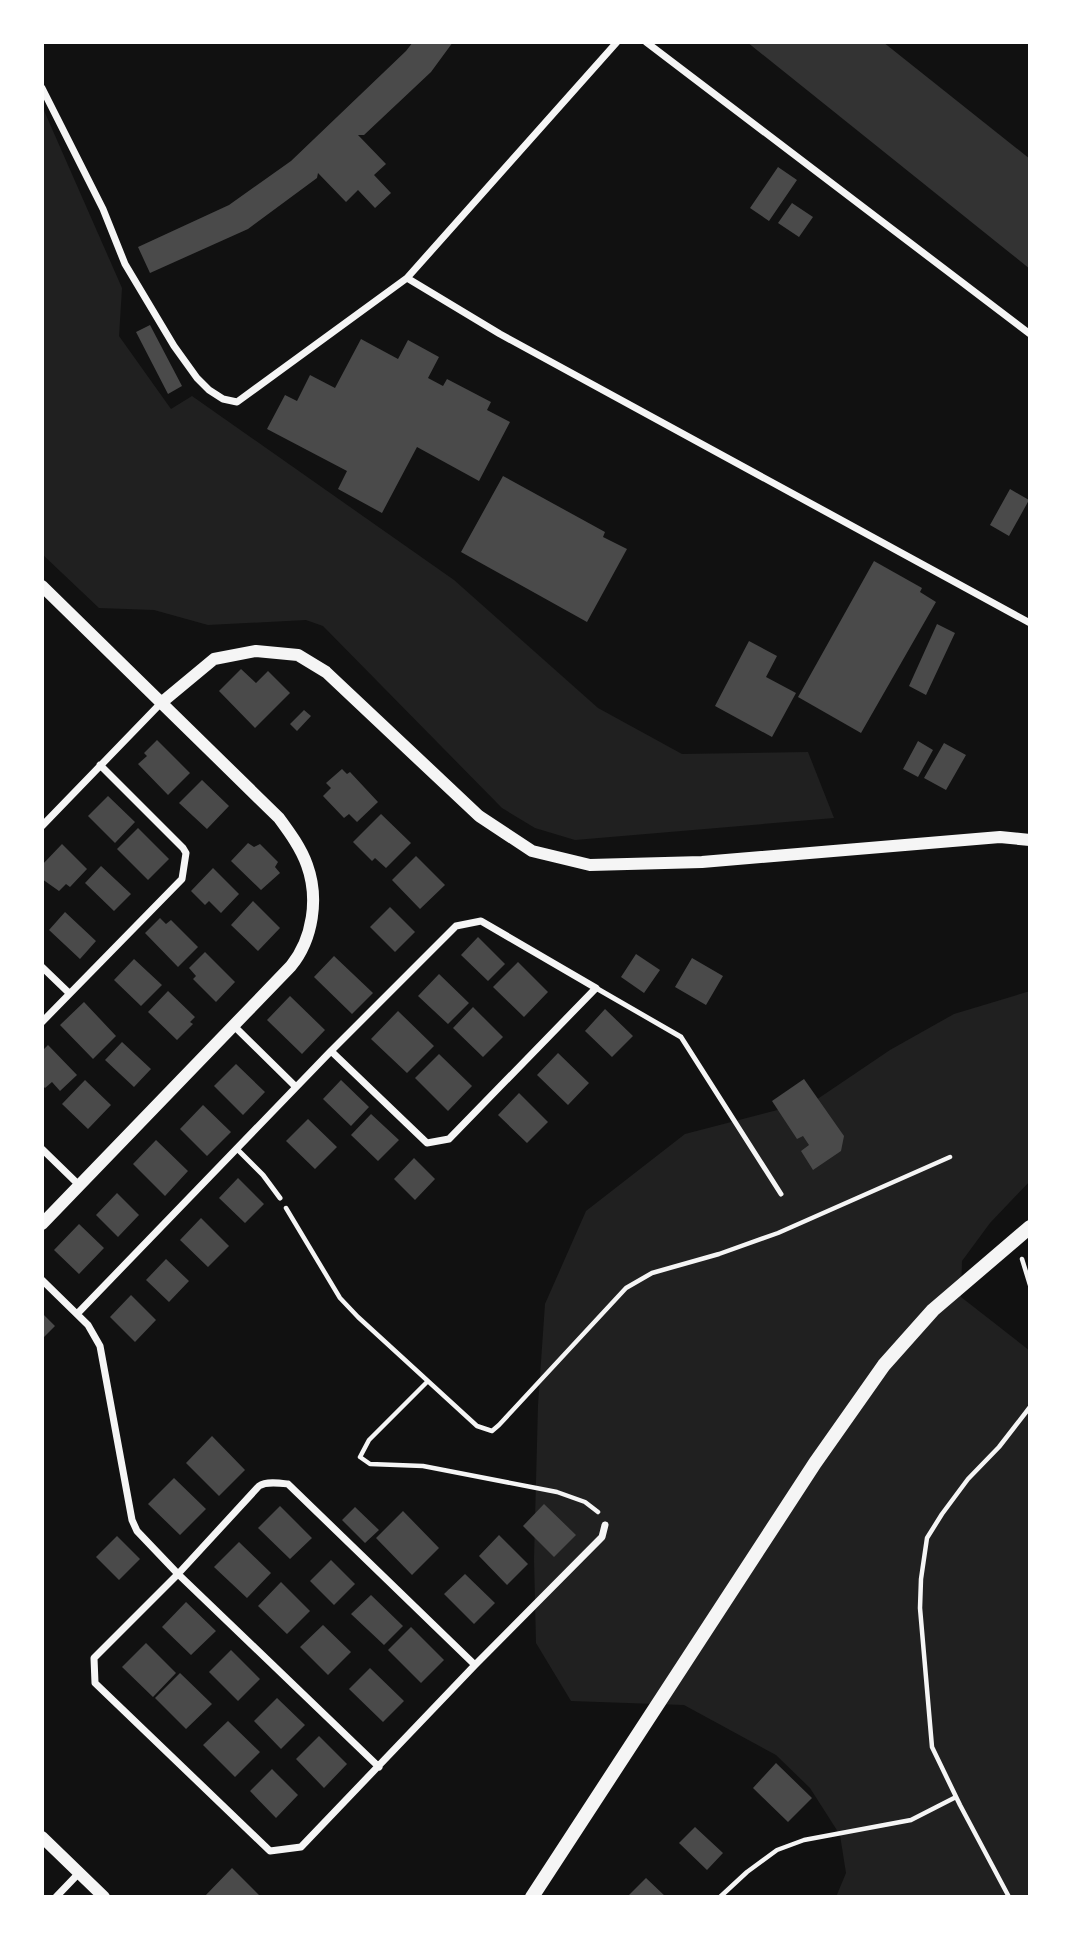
<svg xmlns="http://www.w3.org/2000/svg" width="1072" height="1939" viewBox="0 0 1072 1939" font-family="Karla,sans-serif">
<style>
.green{fill:#202020}
.water{fill:#333}
.building{fill:#4a4a4a}
.lines{fill:none;stroke-linecap:round;stroke-linejoin:round}
.path{stroke:#f5f5f5;stroke-width:4.5}
.service{stroke:#f5f5f5;stroke-width:5}
.minor{stroke:#f5f5f5;stroke-width:7}
.tertiary{stroke:#f5f5f5;stroke-width:12}
.secondary{stroke:#f5f5f5;stroke-width:14}
</style>
<rect width="100%" height="100%" fill="#111"/>
<path class="green" d="M42 106 122 288 119 336 171 409 192 396 454 580 598 708 682 754 808 752 834 818 575 840 535 828 502 808 323 626 306 620 208 625 154 610 99 608 42 554Z
M1030 991V1181L990 1223 962 1261 961 1297 1030 1351V1897H836L846 1873 840 1835 810 1788 776 1755 684 1705 571 1701 536 1643 534 1559 538 1405 545 1304 586 1211 685 1134 816 1100 890 1050 954 1014Z"/>
<path class="water" d="M747 42H883L1030 159V269Z"/>
<path class="building" d="M413 42H453L431 72 364 135H358L386 164 374 175 391 193 375 208 358 190 346 202 318 173 317 178 248 229 150 273 138 247 229 205 291 161 406 51Z
M778 167 797 180 769 221 750 208Z
M792 203 813 217 799 237 778 223Z
M150 325 182 386 168 394 136 332Z
M361 339 398 359 408 340 439 357 428 378 443 386 447 379 491 402 487 410 510 422 479 481 417 447 382 513 338 489 347 471 267 429 285 395 297 401 310 375 335 388Z
M503 476 605 532 603 537 627 549 587 622 461 552Z
M1010 489 1029 500 1009 536 990 525Z
M874 561 922 588 920 592 936 602 861 733 798 697Z
M937 624 955 633 926 695 909 686Z
M749 641 777 656 766 677 796 693 772 737 715 706Z
M241 669 256 683 268 671 290 693 255 728 219 691Z
M304 710 311 716 297 731 290 724Z
M157 740 190 773 168 795 138 764 147 756 144 753Z
M918 741 933 750 918 777 903 769Z
M944 743 966 755 946 790 924 778Z
M342 769 347 774 350 772 378 802 357 822 349 814 344 818 323 796 331 788 326 783Z
M202 780 229 806 207 829 179 803Z
M108 796 135 822 115 843 88 816Z
M381 814 411 843 386 868 375 858 372 861 353 842Z
M138 828 169 859 148 880 117 849Z
M248 843 254 847 260 844 278 862 275 867 280 873 261 890 231 861Z
M62 844 87 869 70 887 66 884 59 891 42 879V865Z
M416 856 445 885 420 909 392 880Z
M101 866 131 894 114 911 85 883Z
M213 868 239 894 221 913 209 901 205 905 191 891Z
M253 901 280 928 258 951 231 925Z
M390 907 415 932 395 952 370 927Z
M65 912 96 941 80 959 49 930Z
M160 918 166 924 171 920 198 947 178 967 145 933Z
M478 937 505 964 488 981 461 955Z
M205 952 235 982 216 1002 193 979 196 976 189 968Z
M636 954 660 970 644 993 621 977Z
M334 956 373 993 352 1014 314 977Z
M692 958 723 976 706 1005 675 987Z
M134 959 162 985 141 1006 114 980Z
M518 962 548 992 524 1017 493 987Z
M439 974 469 1003 448 1024 418 996Z
M168 991 195 1017 190 1022 193 1024 177 1040 148 1012Z
M290 996 325 1030 302 1054 267 1020Z
M84 1002 116 1036 93 1059 60 1025Z
M473 1007 503 1037 483 1057 453 1028Z
M605 1009 633 1036 612 1057 585 1031Z
M398 1011 434 1046 407 1073 371 1039Z
M122 1042 151 1069 134 1087 105 1060Z
M48 1045 77 1075 60 1091 52 1082 45 1088 42 1085V1051Z
M558 1053 589 1083 568 1105 537 1075Z
M439 1054 472 1086 448 1111 415 1078Z
M236 1064 265 1092 243 1115 214 1086Z
M804 1079 844 1136 841 1151 813 1170 801 1151 809 1145 803 1136 797 1139 772 1101Z
M85 1080 111 1105 88 1129 62 1104Z
M341 1080 369 1107 351 1126 323 1099Z
M519 1093 548 1122 527 1143 498 1115Z
M203 1105 231 1132 207 1156 180 1129Z
M371 1114 399 1140 378 1161 351 1135Z
M308 1119 337 1147 315 1169 286 1141Z
M156 1140 188 1171 165 1196 133 1164Z
M414 1158 435 1179 415 1200 394 1179Z
M238 1178 264 1204 245 1223 219 1198Z
M117 1193 139 1215 118 1237 96 1215Z
M201 1218 229 1246 208 1267 180 1240Z
M79 1224 104 1248 79 1274 54 1250Z
M166 1259 189 1281 169 1302 146 1280Z
M131 1295 156 1320 135 1342 110 1317Z
M42 1313 55 1326 42 1339Z
M212 1436 245 1470 219 1496 186 1463Z
M174 1478 206 1509 180 1535 148 1504Z
M544 1504 576 1535 554 1557 523 1526Z
M280 1506 312 1538 290 1559 258 1528Z
M355 1507 379 1530 365 1543 342 1520Z
M403 1511 439 1548 412 1575 376 1538Z
M499 1535 528 1564 507 1585 479 1556Z
M117 1536 140 1559 119 1580 96 1557Z
M239 1542 271 1573 247 1598 214 1567Z
M331 1560 355 1584 334 1605 310 1581Z
M465 1574 495 1603 474 1624 444 1594Z
M281 1582 310 1611 287 1634 258 1606Z
M371 1595 403 1626 384 1645 351 1614Z
M186 1602 216 1631 191 1655 162 1627Z
M323 1625 351 1652 328 1675 300 1647Z
M411 1627 444 1660 421 1683 388 1650Z
M146 1643 176 1673 153 1697 122 1667Z
M231 1650 260 1679 238 1701 209 1672Z
M370 1668 404 1701 383 1722 349 1689Z
M180 1673 212 1704 186 1729 155 1698Z
M277 1698 305 1725 281 1749 254 1721Z
M228 1721 260 1752 235 1777 203 1745Z
M319 1736 347 1764 324 1788 296 1759Z
M776 1763 812 1798 788 1822 753 1788Z
M272 1769 298 1795 276 1818 250 1791Z
M695 1827 723 1853 707 1870 679 1843Z
M232 1868 261 1897H204Z
M646 1878 666 1897H627Z"/>
<g class="lines">
<path class="path" d="M286 1208 340 1298 358 1317 477 1426 492 1431 499 1425 626 1288 652 1273 719 1254 778 1233 950 1157
M1022 1259 1030 1285
M428 1381 369 1440 360 1457 370 1464 423 1466 557 1492 585 1502 598 1512
M720 1897 747 1872 777 1850 804 1840 911 1820 956 1797
M1009 1897 960 1805 932 1747 920 1608 921 1579 927 1538 942 1514 968 1479 999 1447 1030 1407"/>
<path class="service" d="M596 988 681 1037 781 1194
M237 1149 263 1175 280 1198"/>
<path class="minor" d="M646 42 1030 334
M42 88 103 209 125 264 174 346 197 378 209 390 223 399 237 402 407 278 617 42
M407 278 500 334 1030 623
M42 826 161 703
M42 967 69 993
M42 1022 182 879 186 853 183 848 100 765
M234 1026 296 1087
M42 1149 79 1185
M42 1280 88 1325 100 1346 132 1520 137 1531 178 1574 379 1767
M77 1314 331 1051 427 1143 449 1139 596 988 481 921 456 926 331 1051
M475 1665 288 1484C280 1483 266 1481 259 1486L178 1574 94 1658 95 1683 270 1851 301 1847 475 1665 602 1537 605 1525
M56 1897 79 1873"/>
<path class="tertiary" d="M42 586 279 818C290 833 301 848 307 865 319 898 313 939 291 966L42 1224
M161 703 214 659 256 651 298 655 326 672 479 816 532 851 590 865 702 862 1000 837 1030 840
M42 1837 104 1897"/>
<path class="secondary" d="M532 1897 815 1463 884 1365 933 1310 1030 1227"/>
</g>
<rect width="1072" height="1939" fill="none" stroke="#ffffff" stroke-width="88"/>
</svg>
